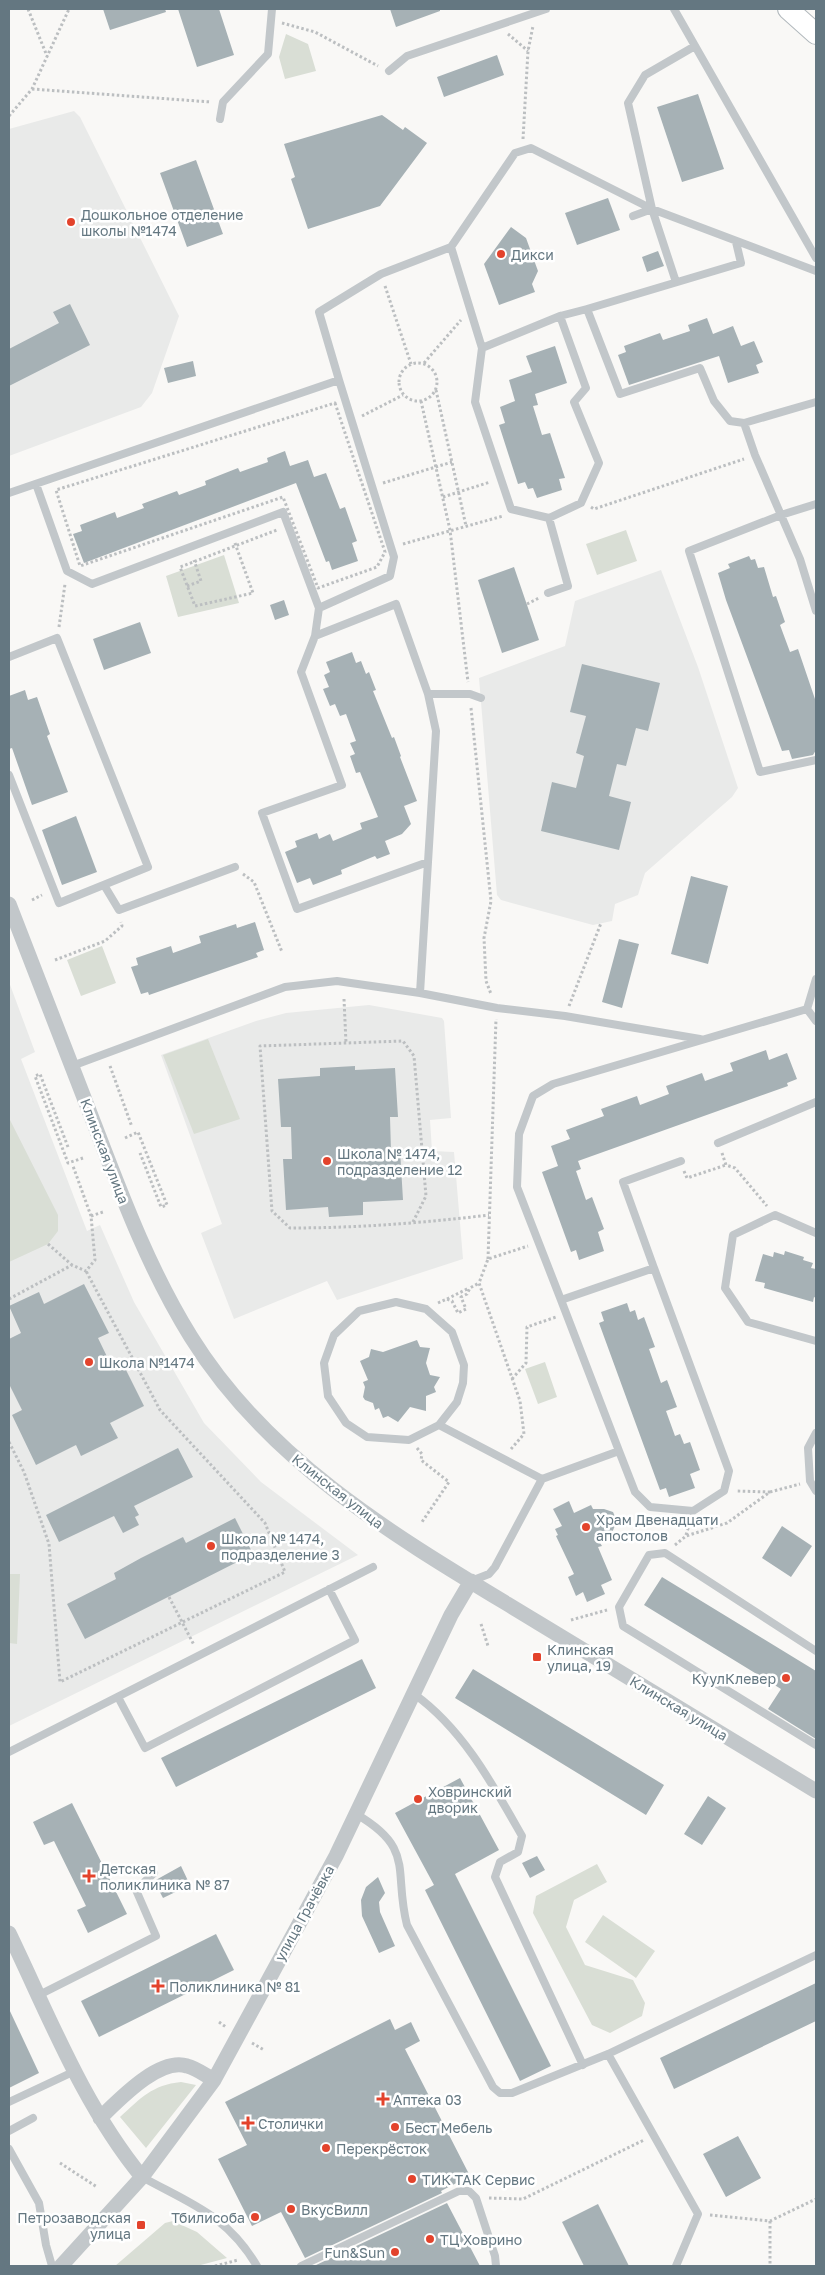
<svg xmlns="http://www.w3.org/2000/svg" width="825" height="2275" viewBox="0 0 825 2275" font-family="'Golos Text',sans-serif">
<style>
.built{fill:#e9eae9}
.green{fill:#d9ded5}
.building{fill:#a6b1b5}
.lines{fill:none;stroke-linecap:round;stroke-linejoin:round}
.secondary-casing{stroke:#b2b9bd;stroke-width:22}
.path{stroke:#bcbfc1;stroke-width:3;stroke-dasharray:2.5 2.5;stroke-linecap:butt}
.lane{stroke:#c2c7ca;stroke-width:8}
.street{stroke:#c2c7ca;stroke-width:15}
.secondary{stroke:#fff;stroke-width:20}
.poi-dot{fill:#e3432c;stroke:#fff;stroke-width:2}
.labels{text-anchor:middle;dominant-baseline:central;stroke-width:5;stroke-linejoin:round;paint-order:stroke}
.poi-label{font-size:14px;fill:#647781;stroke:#fff;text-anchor:start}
.street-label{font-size:14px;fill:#647781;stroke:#fff}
</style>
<rect width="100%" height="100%" fill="#f9f8f6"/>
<path class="built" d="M74 111 80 117 179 316 152 393 141 407 9 456V129Z
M661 570 698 667 738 788 732 797 645 873 638 895 615 904 612 921 593 925 501 900 497 895 479 678 565 646 575 601Z
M9 982 35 1052 21 1059 87 1231 100 1225 134 1302 204 1423 261 1482 358 1555 9 1726Z
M369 1005 442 1018 444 1021 451 1118 430 1120 432 1151 454 1152 463 1259 337 1300 327 1281 234 1319 201 1233 222 1224 161 1055 256 1021 286 1013Z"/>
<path class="green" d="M286 34 308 44 316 71 285 79 279 57Z
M626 530 637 561 597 575 586 544Z
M224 555 239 603 178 617 166 576Z
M102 946 116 983 81 996 67 960Z
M208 1039 240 1119 194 1134 163 1055Z
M9 1118 58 1215V1231L48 1244 9 1262Z
M545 1362 557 1397 538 1404 525 1369Z
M9 1574H20L17 1644 9 1643Z
M597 1864 607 1882 574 1900 566 1927 585 1965 633 1980 645 2003 642 2016 610 2033 592 2025 533 1913 536 1896Z
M603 1915 655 1951 636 1978 585 1942Z
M181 2082 196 2085 146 2148 120 2117C141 2098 152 2085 181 2082Z
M173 2221 197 2232 227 2258 197 2266H115L165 2223Z"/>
<path class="building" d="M103 9H165L166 12 110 30Z
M178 9H219L234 55 197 67Z
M390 9H440V11L396 27Z
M497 55 504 75 444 97 437 77Z
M698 94 724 169 682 182 657 107Z
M382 115 403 130 405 127 427 143 380 206 308 229 291 179 295 177 284 144Z
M196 160 223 234 187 247 160 173Z
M608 198 620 230 577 245 565 213Z
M511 227 526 238 538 271 532 284 535 292 499 305 484 264Z
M658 251 664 266 647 272 642 257Z
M70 304 90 345 9 386V349L59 323 53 312Z
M707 318 713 334 733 326 741 346 754 341 763 362 756 365 759 373 728 383 719 356 629 385 618 355 626 352 624 346 660 333 663 340 690 331 688 325Z
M555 346 567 383 535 394 538 405 533 406 542 435 550 433 565 478 559 479 562 490 537 498 533 488 528 489 525 482 518 484 499 425 505 423 500 407 515 401 509 380 532 372 526 356Z
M193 361 196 376 168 383 164 368Z
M285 451 290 466 308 460 314 477 326 473 340 509 345 507 357 541 352 543 358 561 332 570 329 561 326 562 296 483 84 563 73 534 82 531 80 525 115 512 117 518 144 508 142 504 177 491 179 495 206 485 205 481 238 468 240 472 268 462 267 458Z
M749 556 751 560 755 559 758 568 764 567 773 597 776 596 785 622 780 625 790 652 798 649 816 702V750L813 755 792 759 789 750 782 751 726 600 718 573 730 568 728 564Z
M514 567 539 640 502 653 478 580Z
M284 600 289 615 275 620 270 605Z
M140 622 151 653 104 670 93 639Z
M352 652 356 663 361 661 366 674 369 672 376 690 373 691 392 738 394 737 401 756 400 757 417 801 404 806 411 824 402 834 385 841 390 854 377 859 375 856 341 870 342 874 313 885 310 878 297 883 285 852 297 847 295 841 317 833 319 839 330 834 333 841 362 829 360 823 378 817 360 772 356 773 350 756 355 754 350 743 356 741 346 714 340 716 335 704 330 706 323 689 329 687 324 675 330 672 326 662Z
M582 664 660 683 648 731 636 728 626 766 617 764 609 796 631 802 619 850 541 831 552 782 576 788 584 756 576 753 586 716 570 712Z
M25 690 28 700 37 697 50 734 47 736 68 792 32 805 12 748 9 749V696Z
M76 816 97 872 62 885 42 830Z
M691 876 728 886 708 964 671 954Z
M255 922 264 950 256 953 258 957 149 995 148 992 141 994 131 967 138 965 136 958 171 946 173 953 201 943 199 936 236 924 237 928Z
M619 939 639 944 622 1008 602 1002Z
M766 1050 769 1060 787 1053 797 1079 787 1083 788 1086 578 1161 581 1169 576 1171 586 1200 592 1197 604 1229 598 1232 604 1251 579 1260 576 1250 571 1252 542 1172 558 1166 551 1146 570 1139 566 1130 604 1116 601 1109 637 1096 640 1105 669 1094 666 1086 702 1073 705 1081 733 1071 730 1063Z
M355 1066V1070L395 1068 398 1117H390L391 1151 400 1150 403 1200 363 1202V1215L329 1217 328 1207 286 1210 283 1159H292L291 1127H281L278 1079 320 1076V1068Z
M785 1251 804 1257 803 1260 813 1263 811 1268 816 1269V1298L814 1297 813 1302 764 1288 765 1283 755 1281 763 1254 773 1257 774 1252 784 1255Z
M84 1284 109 1333 98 1338 113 1369 123 1364 144 1406 110 1423 118 1438 81 1456 76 1445 36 1465 12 1415 22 1410 9 1384V1339L21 1333 9 1306 39 1292 44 1304Z
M627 1303 630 1312 635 1310 638 1320 644 1317 655 1347 649 1349 661 1383 667 1380 677 1407 666 1411 675 1436 680 1434 684 1444 690 1442 700 1470 690 1474 695 1488 669 1497 666 1488 660 1490 599 1323 604 1321 601 1312Z
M417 1340 420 1347 430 1348 426 1363 430 1375 440 1377 434 1387 436 1392 426 1396V1411L410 1407 398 1422 388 1416 383 1418 379 1408 375 1410 373 1403 365 1400 363 1397 365 1387 363 1382 368 1380 360 1361 369 1357 371 1349 383 1352Z
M178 1448 193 1477 134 1506 139 1515 135 1517 139 1525 123 1533 114 1516 59 1542 46 1515Z
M569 1501 574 1513 591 1505 593 1509H604L613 1512 617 1521 611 1535 599 1541 602 1546 598 1547 612 1580 601 1585 605 1594 587 1602 583 1592 576 1596 568 1577 574 1574 556 1536 558 1535 555 1529 562 1526 553 1509Z
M235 1518 253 1554 85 1639 67 1604 116 1579 114 1573 141 1558 183 1537 186 1543Z
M782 1526 812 1546 791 1577 762 1558Z
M662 1577 816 1671V1739L768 1709 781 1689 644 1605Z
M362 1659 376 1688 176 1787 161 1758Z
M473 1669 664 1785 646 1815 455 1698Z
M460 1778 499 1850 455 1874 551 2066 520 2081 425 1890 434 1885 395 1813Z
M708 1796 726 1808 702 1845 684 1834Z
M72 1803 127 1914 88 1933 77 1910 86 1906 54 1841 44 1845 33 1822Z
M537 1856 545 1870 530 1878 522 1863Z
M181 1866 190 1885 163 1898 154 1881Z
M378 1877 385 1893 379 1902 380 1912 395 1946 379 1953 362 1916 361 1900 366 1887Z
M216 1934 234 1970 99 2037 81 2001Z
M816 1983V2021L674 2089 660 2058Z
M9 2009 39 2073 9 2088Z
M390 2019 395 2030 411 2022 420 2041 405 2049 470 2176 441 2191 442 2193 305 2258 281 2212 252 2226 218 2159 247 2145 225 2102Z
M738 2136 761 2178 726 2197 703 2154Z
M447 2203 480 2266H314Z
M598 2204 629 2266H584L562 2222Z"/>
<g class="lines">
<defs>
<path id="secondary" d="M788 9 816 34"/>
</defs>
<use href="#secondary" class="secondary-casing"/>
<path class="path" d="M28 9 47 56
M282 23 315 32 378 66
M508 34 528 51
M32 89 211 102
M9 116 32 89 69 9
M523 139 528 51 533 26
M385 286 411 364
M399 382a19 19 0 1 1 38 0a19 19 0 1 1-38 0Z
M424 363 461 320
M436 390 466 526
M421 401 450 530 468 682
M335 403 385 552 377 567 318 588 283 497 80 566 56 490Z
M362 416 403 395
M383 483 452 462
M443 497 490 482
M591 507 594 509 744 459
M235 543 236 546 253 593 195 606 180 567C212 555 245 542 277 530
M403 544 503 516
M187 586 201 581 194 560
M527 604 539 598
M59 627 65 584
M471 708 491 901 484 938 486 981 491 994
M243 874 254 882 282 952
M32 900 42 895
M55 960 105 941 122 926 121 922
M344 999 346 1043
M569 1006 601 923
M110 1066 132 1127
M125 1138 138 1132 167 1205 161 1207 140 1153
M68 1147 40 1074 35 1076 68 1163 83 1158
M722 1153 726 1165 735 1168 767 1206
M684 1171 687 1178 726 1165
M91 1216 103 1212
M413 1222 426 1196 414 1056 403 1041 260 1046 272 1211 290 1228C357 1228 423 1223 489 1215
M48 1244 72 1265
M488 1259 496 1019
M9 1299 72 1265 86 1271 95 1260 91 1216 73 1166
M447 1299 469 1288
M438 1303 447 1299 452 1301 458 1313 466 1309 461 1297 467 1294 470 1288 479 1283
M512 1379 526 1363 527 1327 556 1317
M9 1442 24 1472 49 1544 60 1682 285 1572 265 1523 160 1410 86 1271
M417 1448 422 1454 421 1460 449 1482 422 1522
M511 1449 524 1434 520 1401 479 1283 488 1259 528 1246
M770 1492 800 1484
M686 1535 690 1522
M675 1545 686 1536 727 1523 770 1492 736 1491
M169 1597 194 1645
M571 1620 607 1610
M481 1624 488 1646
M219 2022 226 2027
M252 2043 264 2050
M60 2163 97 2187
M489 2198 523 2199 644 2140
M710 2215 770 2221 816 2199
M770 2221V2266
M215 2266 238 2260"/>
<path class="lane" d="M674 9 816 258
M389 71 407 56 546 9
M220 119 223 102 268 54 272 9
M633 216 652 209
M736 242 741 263 587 309 620 394 700 368 714 401 730 421 744 423 755 455 800 559 816 611
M451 247 482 348 475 402 511 509 549 518 581 503 599 463 574 402 586 388 560 316 587 309
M676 282 652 209 628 103 645 75 695 46
M482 348 560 316
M744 423 816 402
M36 484 67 571 92 584 283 512 319 608
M9 493 339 380 319 312 381 274 451 247 515 153 531 148 652 209 816 271
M816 504 781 515 689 551 760 772 816 760
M548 593 568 586 549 518
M315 636 396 604 428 694 436 731 428 862 297 909 262 813 342 785 301 672 315 636 319 608 390 576 394 557 339 380
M9 657 57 638 148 867 59 903 9 775
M428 694H470L481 698
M104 885 119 910 235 867
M420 993 428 862
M807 1009 816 979
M72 1066 285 987 337 981 420 993 497 1008 565 1016 700 1039
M718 1143 816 1102
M816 1233 775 1215 733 1235 725 1288 748 1322 816 1341
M561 1300 517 1187 519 1134 533 1096 553 1084 807 1009 816 1021
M439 1425 457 1402 463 1383 464 1365 452 1332 426 1309 396 1302 359 1311 334 1335 324 1363 328 1396 346 1423 367 1437 409 1440 439 1425 542 1479 495 1567 489 1574 471 1581
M816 1433 808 1448 810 1481 816 1491
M619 1451 635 1492 650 1507 693 1511 724 1491 729 1471 654 1268
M542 1479 619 1451 561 1300 654 1268 623 1182 681 1161
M816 1651 665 1553 649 1555 619 1607 623 1626 816 1745
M414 1694C463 1729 493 1785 522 1836L518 1852 500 1862 495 1877 583 2065
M118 1697 145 1748 355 1640 329 1589
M9 1752 373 1567
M356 1814C416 1849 393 1870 407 1925L493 2087 500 2093H512L608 2054 816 1955
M39 1995 156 1936 136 1890 154 1873
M608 2054 698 2214 676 2266
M9 2102 75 2071
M9 2131 33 2118
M9 2149 39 2203 46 2245 52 2266
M142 2177C191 2204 227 2215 257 2266
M301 2266 459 2191H469L476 2198 495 2256 496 2266"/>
<path class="street" d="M9 904C38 978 66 1052 95 1126 123 1199 150 1271 191 1337 272 1468 409 1544 537 1622 630 1678 723 1735 816 1791
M9 1933C49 2016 83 2105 142 2177
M100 2118C119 2100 159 2057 187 2066 196 2068 205 2075 214 2080
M61 2266 142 2177 214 2080 336 1856 451 1615 471 1581"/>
<use href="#secondary" class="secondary"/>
</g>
<g class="poi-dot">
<circle cx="71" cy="222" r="5"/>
<circle cx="501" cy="254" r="5"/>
<circle cx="327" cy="1161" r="5"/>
<circle cx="89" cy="1362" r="5"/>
<circle cx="586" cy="1527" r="5"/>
<circle cx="211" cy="1546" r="5"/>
<rect x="532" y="1652" width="10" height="10" rx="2.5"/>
<circle cx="786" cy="1678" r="5"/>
<circle cx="418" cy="1799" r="5"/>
<path d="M86.5 1868.5h5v5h5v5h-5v5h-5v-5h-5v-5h5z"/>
<path d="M155.5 1978.5h5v5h5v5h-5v5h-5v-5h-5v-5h5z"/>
<path d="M380.5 2091.5h5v5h5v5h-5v5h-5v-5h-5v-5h5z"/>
<path d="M245.5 2115.5h5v5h5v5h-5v5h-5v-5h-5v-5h5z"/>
<circle cx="395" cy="2127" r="5"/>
<circle cx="326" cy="2148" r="5"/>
<circle cx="412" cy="2179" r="5"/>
<circle cx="291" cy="2209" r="5"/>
<circle cx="255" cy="2217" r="5"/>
<rect x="136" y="2220" width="10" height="10" rx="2.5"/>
<circle cx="430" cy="2239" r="5"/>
<circle cx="395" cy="2252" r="5"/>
</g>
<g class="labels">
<g class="poi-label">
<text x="81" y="214">Дошкольное отделение<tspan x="81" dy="16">школы №1474</tspan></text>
<text x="511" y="254">Дикси</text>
<text x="337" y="1153">Школа № 1474,<tspan x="337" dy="16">подразделение 12</tspan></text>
<text x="99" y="1362">Школа №1474</text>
<text x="596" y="1519">Храм Двенадцати<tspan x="596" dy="16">апостолов</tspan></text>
<text x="221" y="1538">Школа № 1474,<tspan x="221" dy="16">подразделение 3</tspan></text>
<text x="547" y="1649">Клинская<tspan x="547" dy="16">улица, 19</tspan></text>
<text x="776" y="1678" text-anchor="end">КуулКлевер</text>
<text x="428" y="1791">Ховринский<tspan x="428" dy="16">дворик</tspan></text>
<text x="100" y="1868">Детская<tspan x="100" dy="16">поликлиника № 87</tspan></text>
<text x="169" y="1986">Поликлиника № 81</text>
<text x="393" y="2099">Аптека 03</text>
<text x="258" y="2123">Столички</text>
<text x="405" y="2127">Бест Мебель</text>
<text x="336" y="2148">Перекрёсток</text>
<text x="422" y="2179">ТИК ТАК Сервис</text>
<text x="301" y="2209">ВкусВилл</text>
<text x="131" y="2217" text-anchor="end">Петрозаводская<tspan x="131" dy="16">улица</tspan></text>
<text x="245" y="2217" text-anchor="end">Тбилисоба</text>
<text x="440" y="2239">ТЦ Ховрино</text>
<text x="385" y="2252" text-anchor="end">Fun&amp;Sun</text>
</g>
<g class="street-label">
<text transform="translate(105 1151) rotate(69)">Клинская улица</text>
<text transform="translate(338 1491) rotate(38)">Клинская улица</text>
<text transform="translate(679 1708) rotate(31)">Клинская улица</text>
<text transform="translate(304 1913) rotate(-61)">улица Грачёвка</text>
</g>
</g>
<rect width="825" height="2275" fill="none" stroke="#647781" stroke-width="20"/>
</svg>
